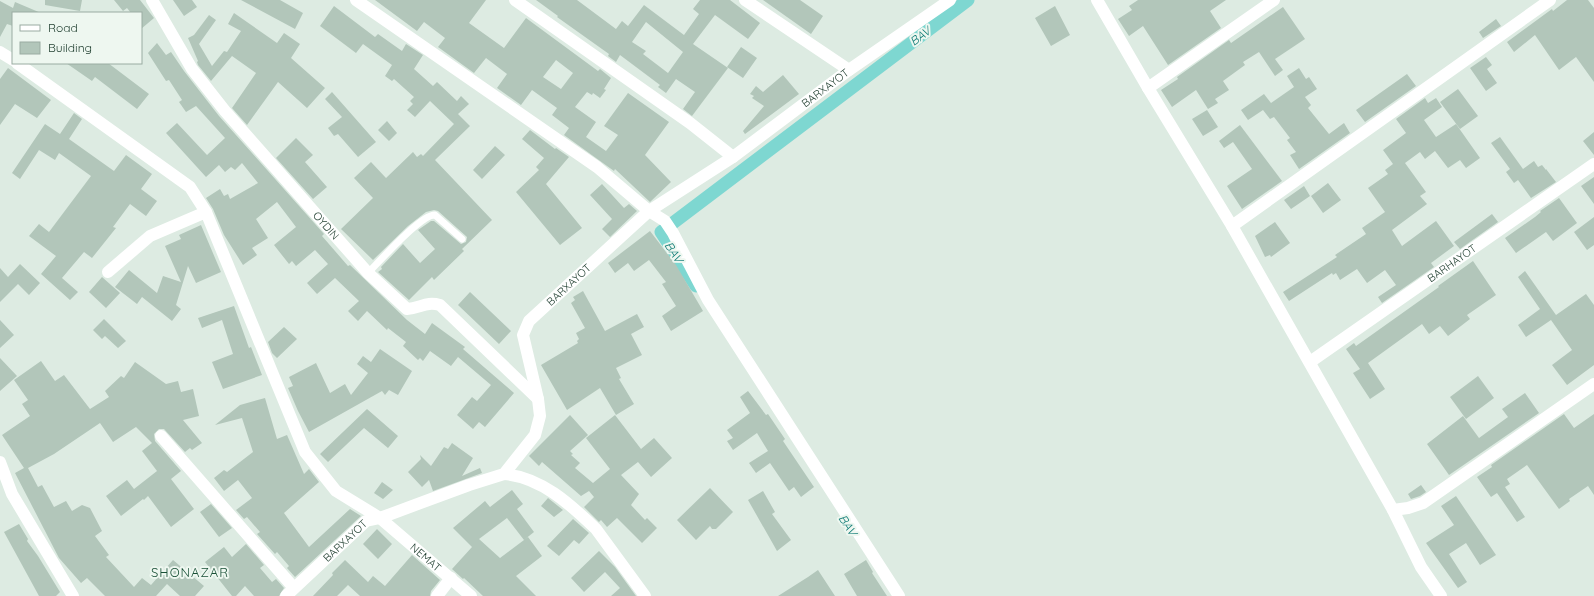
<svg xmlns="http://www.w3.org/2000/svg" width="1594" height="596" viewBox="0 0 1594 596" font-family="Quicksand,sans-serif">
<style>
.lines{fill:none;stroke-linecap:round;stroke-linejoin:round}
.canal{stroke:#7ed7d1;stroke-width:13}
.building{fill:#b2c6ba;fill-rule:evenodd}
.lane{stroke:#fff;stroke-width:7}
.street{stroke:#fff;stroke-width:12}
.labels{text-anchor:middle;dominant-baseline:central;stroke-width:4;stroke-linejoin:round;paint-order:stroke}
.street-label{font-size:11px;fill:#1d3c2d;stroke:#eef7f0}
.water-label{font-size:12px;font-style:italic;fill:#127d77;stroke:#eef7f0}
.quarter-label{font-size:13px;letter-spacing:1px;fill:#184f35;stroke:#eef7f0}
</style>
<rect width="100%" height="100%" fill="#ddebe2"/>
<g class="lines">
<path class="canal" d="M696 286 661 232 968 0"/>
</g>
<path class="building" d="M45 0H82L80 11 45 5Z
M114 0H140L154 18 141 29V13H131L127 8 123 11Z
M173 0H192L197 7 184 16Z
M241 0H280L303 13 295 29Z
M375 0H486L469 23 504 48 526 18 598 71 600 69 611 78 604 89 606 90 600 98 593 93 592 95 587 92 575 107 596 122 586 137 606 151 618 135 604 126 628 93 669 122 645 155 671 182 650 202 615 169 614 171 564 135 569 128 552 115 557 108 532 90 521 105 497 88 507 74 486 58 474 73 438 47 445 38 424 22 417 31ZM556 60 573 73 561 89 543 77Z
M536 0H577L616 29 622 21 628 26 644 5 684 35 699 14 693 9 700 0H730L760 23 748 39 715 15 693 44 728 68 692 116 683 109 695 92 676 79 666 93 658 87 660 85 620 55 616 62 608 56 609 54 557 17 558 16ZM646 22 683 52 668 73 643 54 646 51 632 42Z
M763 0H800L823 16 811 34Z
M1138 0H1226L1210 11 1221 28 1168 65 1143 26 1129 36 1118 19 1132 10 1129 6Z
M1567 0H1588L1594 8V82L1576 57 1559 70 1535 35 1514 52 1507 42 1552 9 1553 11Z
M0 1 13 8 15 2 41 13H13V26L7 24 0 37Z
M334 6 375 37 378 34 402 51 406 44 423 55 414 69 433 86 437 82 457 101 461 96 469 104 458 114 470 126 435 160 492 220 462 249 464 251 434 280 432 277 409 300 378 272 382 269 381 267 403 244 420 263 435 249 418 230 431 221H434L461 244 466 242 467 237 438 211 434 210 426 212 408 226 373 260 341 229 373 198 354 178 371 162 386 178 413 152 417 157 421 154 423 156 454 124 430 101 415 117 407 110 413 104 410 101 414 97 394 79 392 81 385 76 392 65 363 44 356 53 320 26Z
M1055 6 1070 35 1051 46 1035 18Z
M1283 7 1305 39 1275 59 1283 70 1275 76 1259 52 1243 62 1245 65 1223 81 1229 90 1215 99 1218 103 1208 109 1196 90 1172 107 1161 90 1178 79 1177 77 1229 40 1231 43Z
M234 13 277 43 284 33 300 44 291 58 325 88 307 108 278 82 247 125 232 108 256 73 232 56 211 81 198 65 197 62 198 61 188 38 194 35 209 15 216 20 199 44 212 66 224 51 227 52 241 31 228 24Z
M1496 19 1501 26 1483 38 1479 32Z
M157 43 166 55 171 52 184 71 219 116 324 234 322 236 348 266 350 265 407 320 425 334 432 323 465 347 463 349 514 393 485 427 479 422 473 429 457 415 472 397 477 401 491 385 458 357 451 366 430 351 423 361 420 358 418 360 403 346 406 342 388 328 387 330 367 311 358 321 348 311 359 301 335 278 317 294 307 283 328 264 315 250 296 266 292 261 289 264 274 245 296 227 277 202 256 219 268 238 252 248 257 255 243 265 224 235 213 209 206 198 220 189 224 196 228 194 230 199 258 183 242 163 235 170 231 167 225 172 219 165 206 177 166 133 177 123 207 155 225 138 196 106 186 112 179 102 182 100 169 80 166 81 148 53Z
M741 47 757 58 743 78 727 67Z
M1486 57 1492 65 1487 69 1497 83 1486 91 1470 68Z
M66 63H108L149 94 137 109 95 77 92 81Z
M8 68 51 100 37 118 15 104 0 125V79Z
M1299 68 1306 79 1309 77 1317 89 1305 97 1311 105 1308 108 1329 134 1344 123 1350 133 1299 169 1290 155 1296 152 1287 140 1290 138 1274 117 1270 119 1263 110 1248 120 1241 110 1264 94 1271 103 1294 87 1287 76Z
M1407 74 1416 86 1365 122 1356 110Z
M783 75 799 94 745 134 743 131 764 106 752 98 754 96 750 94 756 86 763 92Z
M1458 89 1478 116 1460 129 1440 102Z
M332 92 376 142 358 157 338 134 334 136 328 128 342 117 325 99Z
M1425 98 1428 103 1436 98 1442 107 1424 120 1436 137 1456 124 1480 158 1466 168 1460 160 1448 168 1435 151 1425 159 1420 152 1405 163 1426 192 1420 196 1427 204 1392 230 1402 246 1436 221 1454 246 1431 263 1434 267 1382 303 1378 297 1396 285 1385 270 1367 283 1357 269 1340 280 1336 273 1333 275 1332 273 1289 301 1283 292 1337 257 1335 255 1366 234 1362 228 1385 212 1368 188 1388 174 1385 170 1393 164 1383 150 1406 133 1396 119Z
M1207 110 1218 127 1203 136 1192 119Z
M74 113 82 119 69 139 114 171 126 155 152 174 141 189 157 201 146 216 130 204 113 227 116 228 92 258 84 252 62 278 78 292 70 300 41 274 56 256 29 236 39 224 49 232 91 176 59 153 55 160 39 150 20 179 12 173 45 124 60 134Z
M387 121 397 133 389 141 378 130Z
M1240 125 1282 181 1242 209 1227 186 1252 169 1233 142 1224 148 1219 141Z
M530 130 555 149 556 148 569 157 546 184 582 228 560 245 516 192 539 170 536 167 544 158 522 139Z
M1594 132V155L1583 141Z
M1500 137 1523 169 1534 161 1538 167 1542 165 1546 170V169L1556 182 1531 198 1518 180 1514 183 1506 172 1510 169 1491 143Z
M296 138 313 155 305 162 327 187 313 199 276 158Z
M495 146 505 155 482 179 473 170Z
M1594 177V204L1581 186Z
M1328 183 1341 200 1323 213 1311 196Z
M602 184 624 208 629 204 637 211 610 237 602 229 612 219 590 195Z
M1304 186 1310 196 1291 209 1284 200Z
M1559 198 1577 223 1553 241 1546 232 1516 253 1505 238 1535 217 1541 212 1540 211Z
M1492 214 1498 222 1460 249 1454 242Z
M1594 217V245L1587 250 1574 232Z
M1275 222 1290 243 1271 257 1270 255 1265 257 1255 236Z
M201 225 221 272 196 283 188 266 176 305 181 309 172 321 142 297 137 304 115 287 129 270 157 293 163 276 181 282 165 246 181 239 179 235Z
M650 231 676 265 703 311 671 331 662 316 676 306 662 284 666 282 649 260 634 271 628 263 615 273 608 263Z
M1473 261 1496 295 1467 315 1470 319 1448 336 1440 326 1429 334 1422 324 1368 363 1385 389 1370 399 1353 373 1360 369 1346 349 1354 343 1356 346 1439 287 1438 286Z
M20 264 40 283 29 295 18 284 0 302V268L8 277Z
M1525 271 1556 315 1586 294 1594 305V365L1567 385 1552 365 1572 350 1551 320 1526 337 1518 325 1540 309 1518 277Z
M102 277 120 293 106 308 89 292Z
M583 291 605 331 637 314 644 327 631 334 642 355 616 368 621 378 619 379 634 404 616 415 600 388 567 410 541 365 578 343 577 341 579 339 576 333 585 328 571 303 575 300 573 297Z
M470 292 511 331 499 344 458 305Z
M234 306 249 348 251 347 262 375 223 389 212 362 233 354 222 320 202 328 198 318Z
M104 319 126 341 118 348 105 336 102 339 93 330Z
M0 320 14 335 0 348Z
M284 327 297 339 277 358 272 353 268 342Z
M380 349 412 371 398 395 389 390 385 395 382 391 309 432 298 411 288 388 293 386 289 377 316 363 330 393 345 384 351 395 368 373 357 364 363 356 371 362Z
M0 358 17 376 0 391Z
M41 361 55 381 64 375 90 409 109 397 105 391 121 376 124 378 135 362 166 384 178 381 181 392 193 389 199 416 183 420 202 443 192 450 190 448 185 452 164 429H159L154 434 155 441 181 471 171 479 194 509 171 527 148 496 144 500 143 499 121 516 106 496 127 480 134 489 157 471 142 451 152 443 136 427 113 442 100 423 54 454 28 468 38 487 42 485 54 507 66 501 72 511 82 505 90 508 102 531 95 536 109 555 106 557 134 587 142 578 151 585 173 560 204 586 195 596H180L167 584 156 596H105L87 578 81 583 59 558 15 473 24 468 2 435 30 416 22 404 28 400 14 380Z
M1478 376 1494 398 1466 419 1450 397Z
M748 391 766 415 768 414 785 439 783 441 814 487 801 497 794 487 789 491 770 463 756 473 749 463 768 451 757 433 733 450 727 441 733 438 727 430 750 413 740 397Z
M1525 393 1539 413 1449 475 1427 444 1463 416 1479 438 1508 417 1502 409Z
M265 398 277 439 287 435 304 474 309 469 319 482 284 513 309 547 350 509 361 516 295 577 287 568 289 566 277 552 275 554 257 534 260 532 247 517 244 519 236 510 252 498 238 480 224 491 214 478 224 470 227 472 253 452 242 418 215 425 240 405Z
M367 409 398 436 388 448 364 428 328 462 320 454Z
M1564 414 1574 428 1594 414V495L1588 486 1569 499 1570 501 1559 509 1527 465 1507 479 1510 484 1505 487 1525 517 1517 522 1497 493 1491 497 1477 477 1492 467 1491 465Z
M570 415 588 435 570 451 573 454 571 455 580 463 575 468 593 483 610 469 586 438 615 415 641 449 654 438 672 458 651 477 638 462 621 475 639 494 631 505 645 520 647 518 657 528 642 543 617 518 607 527 601 520 599 522 584 507 594 497 589 491 581 496 542 462 539 466 529 456Z
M452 443 473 458 462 476 480 468 482 473 433 491 429 480 422 487 408 472 421 459 420 455 431 466 444 447 448 449Z
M382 482 393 490 383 499 374 493Z
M1421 485 1426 492 1420 496 1411 499 1408 494Z
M710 488 733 512 716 529H712L710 526 696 540 677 520Z
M512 490 523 504 517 509 534 532 524 540 507 518 479 539 500 558 528 537 542 556 516 576 536 596H483L464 578 463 579 452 569 472 547 453 528 485 501 490 507Z
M763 491 775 512 772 514 791 540 777 551 748 500Z
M1456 496 1496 555 1480 565 1466 543 1449 554 1467 582 1458 588 1426 543 1454 525 1441 506Z
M548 498 563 510 554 517 541 506Z
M211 504 232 528 219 537 200 512Z
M573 519 589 533 579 544 574 540 559 556 547 546Z
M19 524 28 539 27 541 38 556 60 592 56 596H39L4 532Z
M377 529 392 544 378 559 363 544Z
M246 544 264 565 260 568 272 582 276 579 284 588 279 596H254L245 586 236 596H232L205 562 224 547 232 557Z
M599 551 615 567 636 596H611L620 588 605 572 584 592 571 578Z
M412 555 440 580 431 591 430 596H360L348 585 337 596H313L333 575 332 573 345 560 368 582 373 576 385 586Z
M866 560 873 572 872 573 887 596H857L844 574Z
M818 570 835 596H778L808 577Z"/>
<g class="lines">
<path class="lane" d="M368 273C380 261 421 214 435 215L462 239"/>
<g class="street">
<path id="s1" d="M152 0 192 69 225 111 368 273 407 309C421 308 426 301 440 305L538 399"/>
<path d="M356 0 597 167 649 211 665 221 673 233 708 300 899 596"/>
<path d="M515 0 690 123 733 157"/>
<path d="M745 0 849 70"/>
<path d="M1097 0 1148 88 1232 226 1393 510 1421 567 1441 596"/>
<path d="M0 52 13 60"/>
<path id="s2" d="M17 63 190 187 206 212 305 452 336 491 380 518 471 596"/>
<path d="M1148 88 1274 0"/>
<path d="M1232 226 1550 0"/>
<path d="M108 272 150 236 206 212"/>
<path id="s3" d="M1310 362 1594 164"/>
<path d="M161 436 294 588"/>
<path d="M0 462 12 494 73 596"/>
<path d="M504 474C541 477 570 504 596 529L645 596"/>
<path d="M1393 510 1408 508 1423 503 1594 384"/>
<path id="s4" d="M286 596 366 521 380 518 469 485 504 474 535 435 540 416 538 399 523 335 529 321 649 211 733 157 849 70 950 0"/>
<path d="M437 596 451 578"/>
</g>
</g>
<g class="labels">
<g class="street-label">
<text stroke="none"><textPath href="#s4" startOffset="801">BARXAYOT</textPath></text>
<text stroke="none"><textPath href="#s1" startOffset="286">OYDIN</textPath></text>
<text stroke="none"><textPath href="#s3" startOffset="173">BARHAYOT</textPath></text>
<text stroke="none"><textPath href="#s4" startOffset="477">BARXAYOT</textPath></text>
<text stroke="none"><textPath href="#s4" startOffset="81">BARXAYOT</textPath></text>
<text stroke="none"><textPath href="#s2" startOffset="664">NEMAT</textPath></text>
</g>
<g class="water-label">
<text transform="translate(920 36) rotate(-37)">BAV</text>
<text transform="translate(674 252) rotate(57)">BAV</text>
<text transform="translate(848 525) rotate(57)">BAV</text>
</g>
<g class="quarter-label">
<text x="190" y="572">SHONAZAR</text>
</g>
</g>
<rect x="12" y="12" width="130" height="52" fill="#eef7f0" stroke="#9aaca2"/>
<rect x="20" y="25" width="20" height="6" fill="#ffffff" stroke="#9aaca2"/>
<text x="48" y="32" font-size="12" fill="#1d3c2d">Road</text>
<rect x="20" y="42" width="20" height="12" fill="#b2c6ba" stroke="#9aaca2"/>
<text x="48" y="52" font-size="12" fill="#1d3c2d">Building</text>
</svg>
